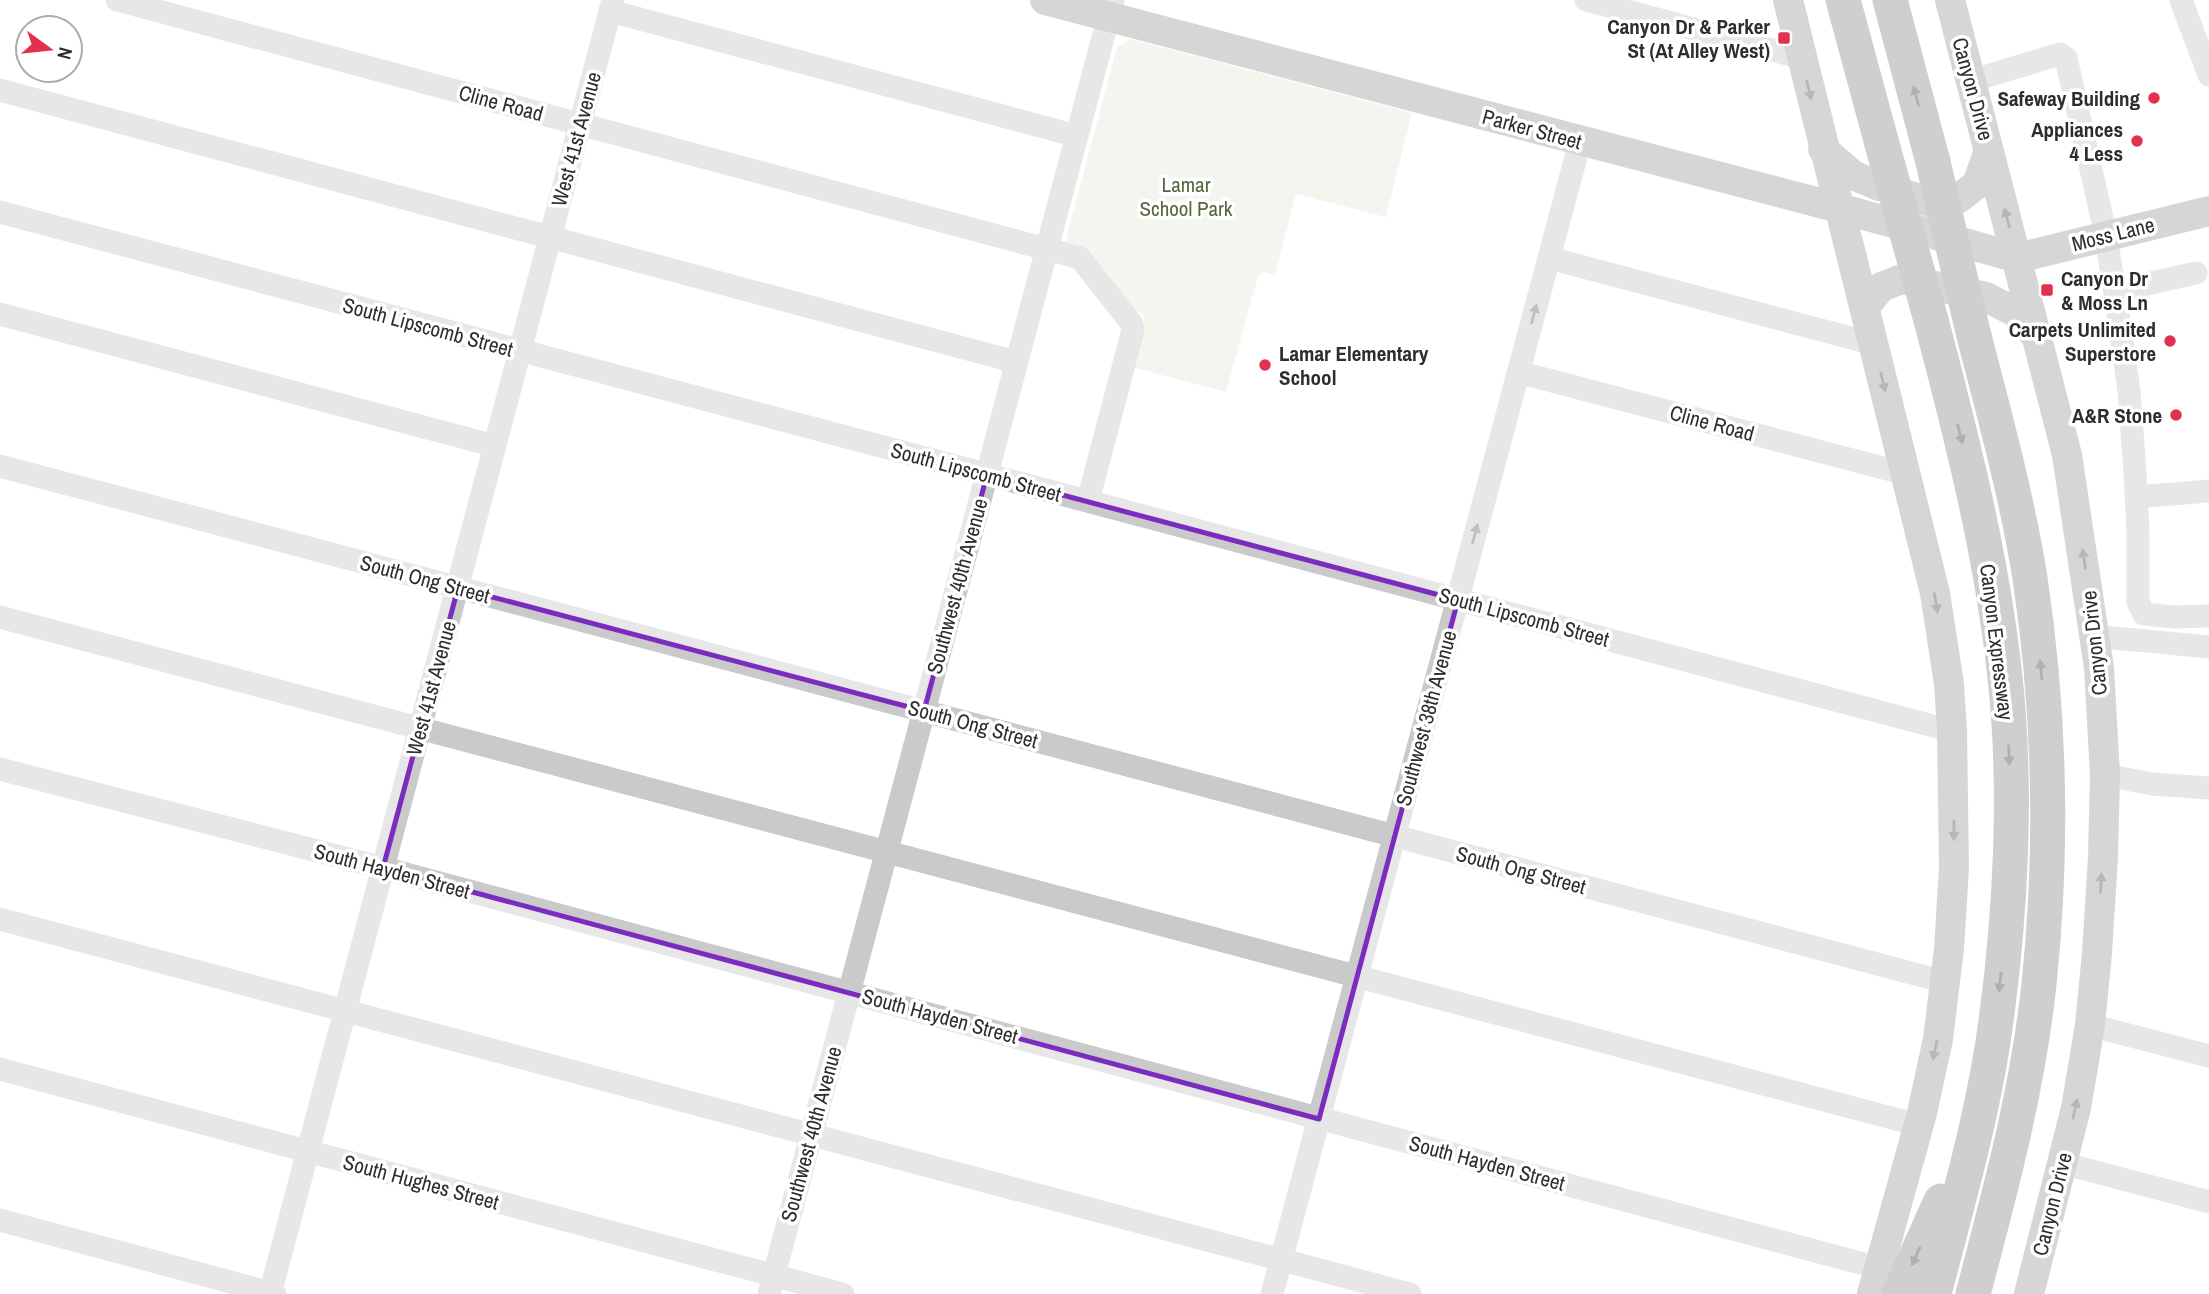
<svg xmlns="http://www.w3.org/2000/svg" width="2209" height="1294" viewBox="0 0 2209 1294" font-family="'Archivo Narrow',sans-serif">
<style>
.green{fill:#e5eada}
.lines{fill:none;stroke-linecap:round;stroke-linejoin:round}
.minor{stroke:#cacaca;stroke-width:23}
.major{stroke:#a5a5a5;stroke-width:30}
.highway{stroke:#949494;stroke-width:35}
.highway-bridge{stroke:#949494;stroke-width:35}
.oneway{fill:#5d5d5d}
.oneway2{fill:#515151}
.oneway3{fill:#747474}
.marked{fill:none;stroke:#7b2cbf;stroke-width:5;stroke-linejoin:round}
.poi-dot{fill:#e23150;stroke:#fff;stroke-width:2.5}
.labels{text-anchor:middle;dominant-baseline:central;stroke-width:7;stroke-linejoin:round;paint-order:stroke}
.poi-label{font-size:21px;font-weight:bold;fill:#2d2d2d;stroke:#fff;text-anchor:end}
.street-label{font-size:21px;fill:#2d2d2d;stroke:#fff}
.park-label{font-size:21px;fill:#54673b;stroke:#fff}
</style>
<rect width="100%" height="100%" fill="#fff"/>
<path class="green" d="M1130 39 1412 113 1386 217 1296 194 1275 275 1264 272 1258 276 1226 392 1132 367 1145 318 1142 314 1131 309 1065 243 1117 47Z"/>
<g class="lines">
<path class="minor" d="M117 0 1080 258 1132 324 1133 330 1088 501
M1586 0 1802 58
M2181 0 2209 75
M610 11 1077 136
M1971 81 2060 54 2066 58 2106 236 2118 313 2129 391 2135 472 2138 532V602L2144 614 2174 617 2209 616
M0 90 1016 362
M0 212 1952 731
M1549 258 1874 344
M2115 291 2196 273
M0 314 495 446
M1518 372 1906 474
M0 466 1945 982
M2136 497 2209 491
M0 617 1918 1125
M2094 636 2209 647
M0 769 383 868 1879 1268
M2105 775 2152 784 2209 788
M0 919 1410 1294
M2090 1025 2209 1056
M0 1069 843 1294
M2062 1163 2209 1202
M0 1220 275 1294
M270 1294 613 0
M769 1294 1113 0
M1272 1294 1580 142"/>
<path class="major" d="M1045 0 1839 208 2018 258 2209 211
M1788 0 1935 593 1949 684 1952 731 1954 868 1949 949 1938 1039 1922 1113 1872 1294
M1950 0 2067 455 2099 668 2105 775 2103 857 2097 953 2090 1025 2076 1108 2029 1294
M1823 149 1853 175 1879 186 1930 202 1958 199 1977 184 1989 151
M1865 307 1881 287 1902 279 1986 297 2015 312 2036 336"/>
<path class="highway" d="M1843 0 1882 144
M1890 0 1933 162
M1931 320C1962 438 1992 556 2005 677 2017 787 2011 911 1996 1021 1984 1113 1957 1204 1934 1294
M1899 1294 1941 1201
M1973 1294C2000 1192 2028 1089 2039 984 2053 850 2050 712 2030 578 2017 497 1995 417 1974 336"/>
<path class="highway-bridge" d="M1882 144 1931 320
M1933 162 1974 336"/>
</g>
<defs><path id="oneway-solid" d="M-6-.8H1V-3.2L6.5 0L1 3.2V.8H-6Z" transform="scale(1.75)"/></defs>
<g class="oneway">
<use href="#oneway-solid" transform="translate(1809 90) rotate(77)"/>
<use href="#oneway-solid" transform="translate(2007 218) rotate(-105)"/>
<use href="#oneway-solid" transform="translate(1883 382) rotate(76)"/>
<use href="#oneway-solid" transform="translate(2084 559) rotate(-98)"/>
<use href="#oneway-solid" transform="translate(1936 603) rotate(81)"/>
<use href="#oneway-solid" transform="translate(1954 830) rotate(90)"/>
<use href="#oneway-solid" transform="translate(2101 883) rotate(-87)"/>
<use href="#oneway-solid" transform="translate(1935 1050) rotate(102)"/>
<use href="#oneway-solid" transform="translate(2075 1109) rotate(-78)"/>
</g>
<g class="oneway2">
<use href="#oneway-solid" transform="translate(1916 96) rotate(-105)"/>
<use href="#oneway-solid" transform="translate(1960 434) rotate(75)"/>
<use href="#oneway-solid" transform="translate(2041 670) rotate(-95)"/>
<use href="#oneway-solid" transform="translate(2009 755) rotate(88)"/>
<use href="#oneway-solid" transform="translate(2000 982) rotate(96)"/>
<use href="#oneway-solid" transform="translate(1916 1256) rotate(114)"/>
</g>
<g class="oneway3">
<use href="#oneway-solid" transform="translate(1534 314) rotate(-75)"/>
<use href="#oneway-solid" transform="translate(1475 534) rotate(-75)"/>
</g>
<path d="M0 0H2209V1294H0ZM987 475 1458 600 1319 1119 383 868 458 588 924 711Z" fill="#fff" fill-opacity=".55" fill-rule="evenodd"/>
<path class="marked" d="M987 475 1458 600 1319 1119 383 868 458 588 924 711Z"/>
<g class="poi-dot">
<rect x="1777" y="31" width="14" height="14" rx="3.5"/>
<circle cx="2154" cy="98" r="7"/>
<circle cx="2137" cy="141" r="7"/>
<rect x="2040" y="283" width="14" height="14" rx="3.5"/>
<circle cx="2170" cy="341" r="7"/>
<circle cx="1265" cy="365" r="7"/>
<circle cx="2176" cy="415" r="7"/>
</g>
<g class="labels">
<g class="poi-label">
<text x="1770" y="26">Canyon Dr &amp; Parker<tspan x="1770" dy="24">St (At Alley West)</tspan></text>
<text x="2140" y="98">Safeway Building</text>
<text x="2123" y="129">Appliances<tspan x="2123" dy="24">4 Less</tspan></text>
<text x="2061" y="278" text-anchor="start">Canyon Dr<tspan x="2061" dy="24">&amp; Moss Ln</tspan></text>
<text x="2156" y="329">Carpets Unlimited<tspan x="2156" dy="24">Superstore</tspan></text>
<text x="1279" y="353" text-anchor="start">Lamar Elementary<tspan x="1279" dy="24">School</tspan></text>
<text x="2162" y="415">A&amp;R Stone</text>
</g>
<g class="street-label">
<text transform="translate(1973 89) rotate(75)">Canyon Drive</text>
<text transform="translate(501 103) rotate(15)">Cline Road</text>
<text transform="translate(1532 129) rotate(15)">Parker Street</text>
<text transform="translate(576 139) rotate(-75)">West 41st Avenue</text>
<text transform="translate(2113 234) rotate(-14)">Moss Lane</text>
<text transform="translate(428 327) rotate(15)">South Lipscomb Street</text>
<text transform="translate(1712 423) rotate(15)">Cline Road</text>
<text transform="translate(976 472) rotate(15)">South Lipscomb Street</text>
<text transform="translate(425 579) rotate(15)">South Ong Street</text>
<text transform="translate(957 586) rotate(-75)">Southwest 40th Avenue</text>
<text transform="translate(1524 617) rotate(15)">South Lipscomb Street</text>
<text transform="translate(1997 642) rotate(83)">Canyon Expressway</text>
<text transform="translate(2094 643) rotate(-96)">Canyon Drive</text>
<text transform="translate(431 688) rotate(-75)">West 41st Avenue</text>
<text transform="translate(1426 718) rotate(-75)">Southwest 38th Avenue</text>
<text transform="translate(973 724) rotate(15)">South Ong Street</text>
<text transform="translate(1521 870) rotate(15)">South Ong Street</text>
<text transform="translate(392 871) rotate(15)">South Hayden Street</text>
<text transform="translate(940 1016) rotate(15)">South Hayden Street</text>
<text transform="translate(811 1134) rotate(-75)">Southwest 40th Avenue</text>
<text transform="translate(1487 1163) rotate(15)">South Hayden Street</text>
<text transform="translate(421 1182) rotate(15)">South Hughes Street</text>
<text transform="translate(2052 1204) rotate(-76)">Canyon Drive</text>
</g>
<g class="park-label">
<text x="1186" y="184">Lamar<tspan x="1186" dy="24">School Park</tspan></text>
</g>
</g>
<g transform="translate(49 49) rotate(105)"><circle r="33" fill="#ffffff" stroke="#ababab" stroke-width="2"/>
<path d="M0-5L12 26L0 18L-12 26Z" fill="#e23150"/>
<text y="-10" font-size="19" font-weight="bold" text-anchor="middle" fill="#2d2d2d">N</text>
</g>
</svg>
